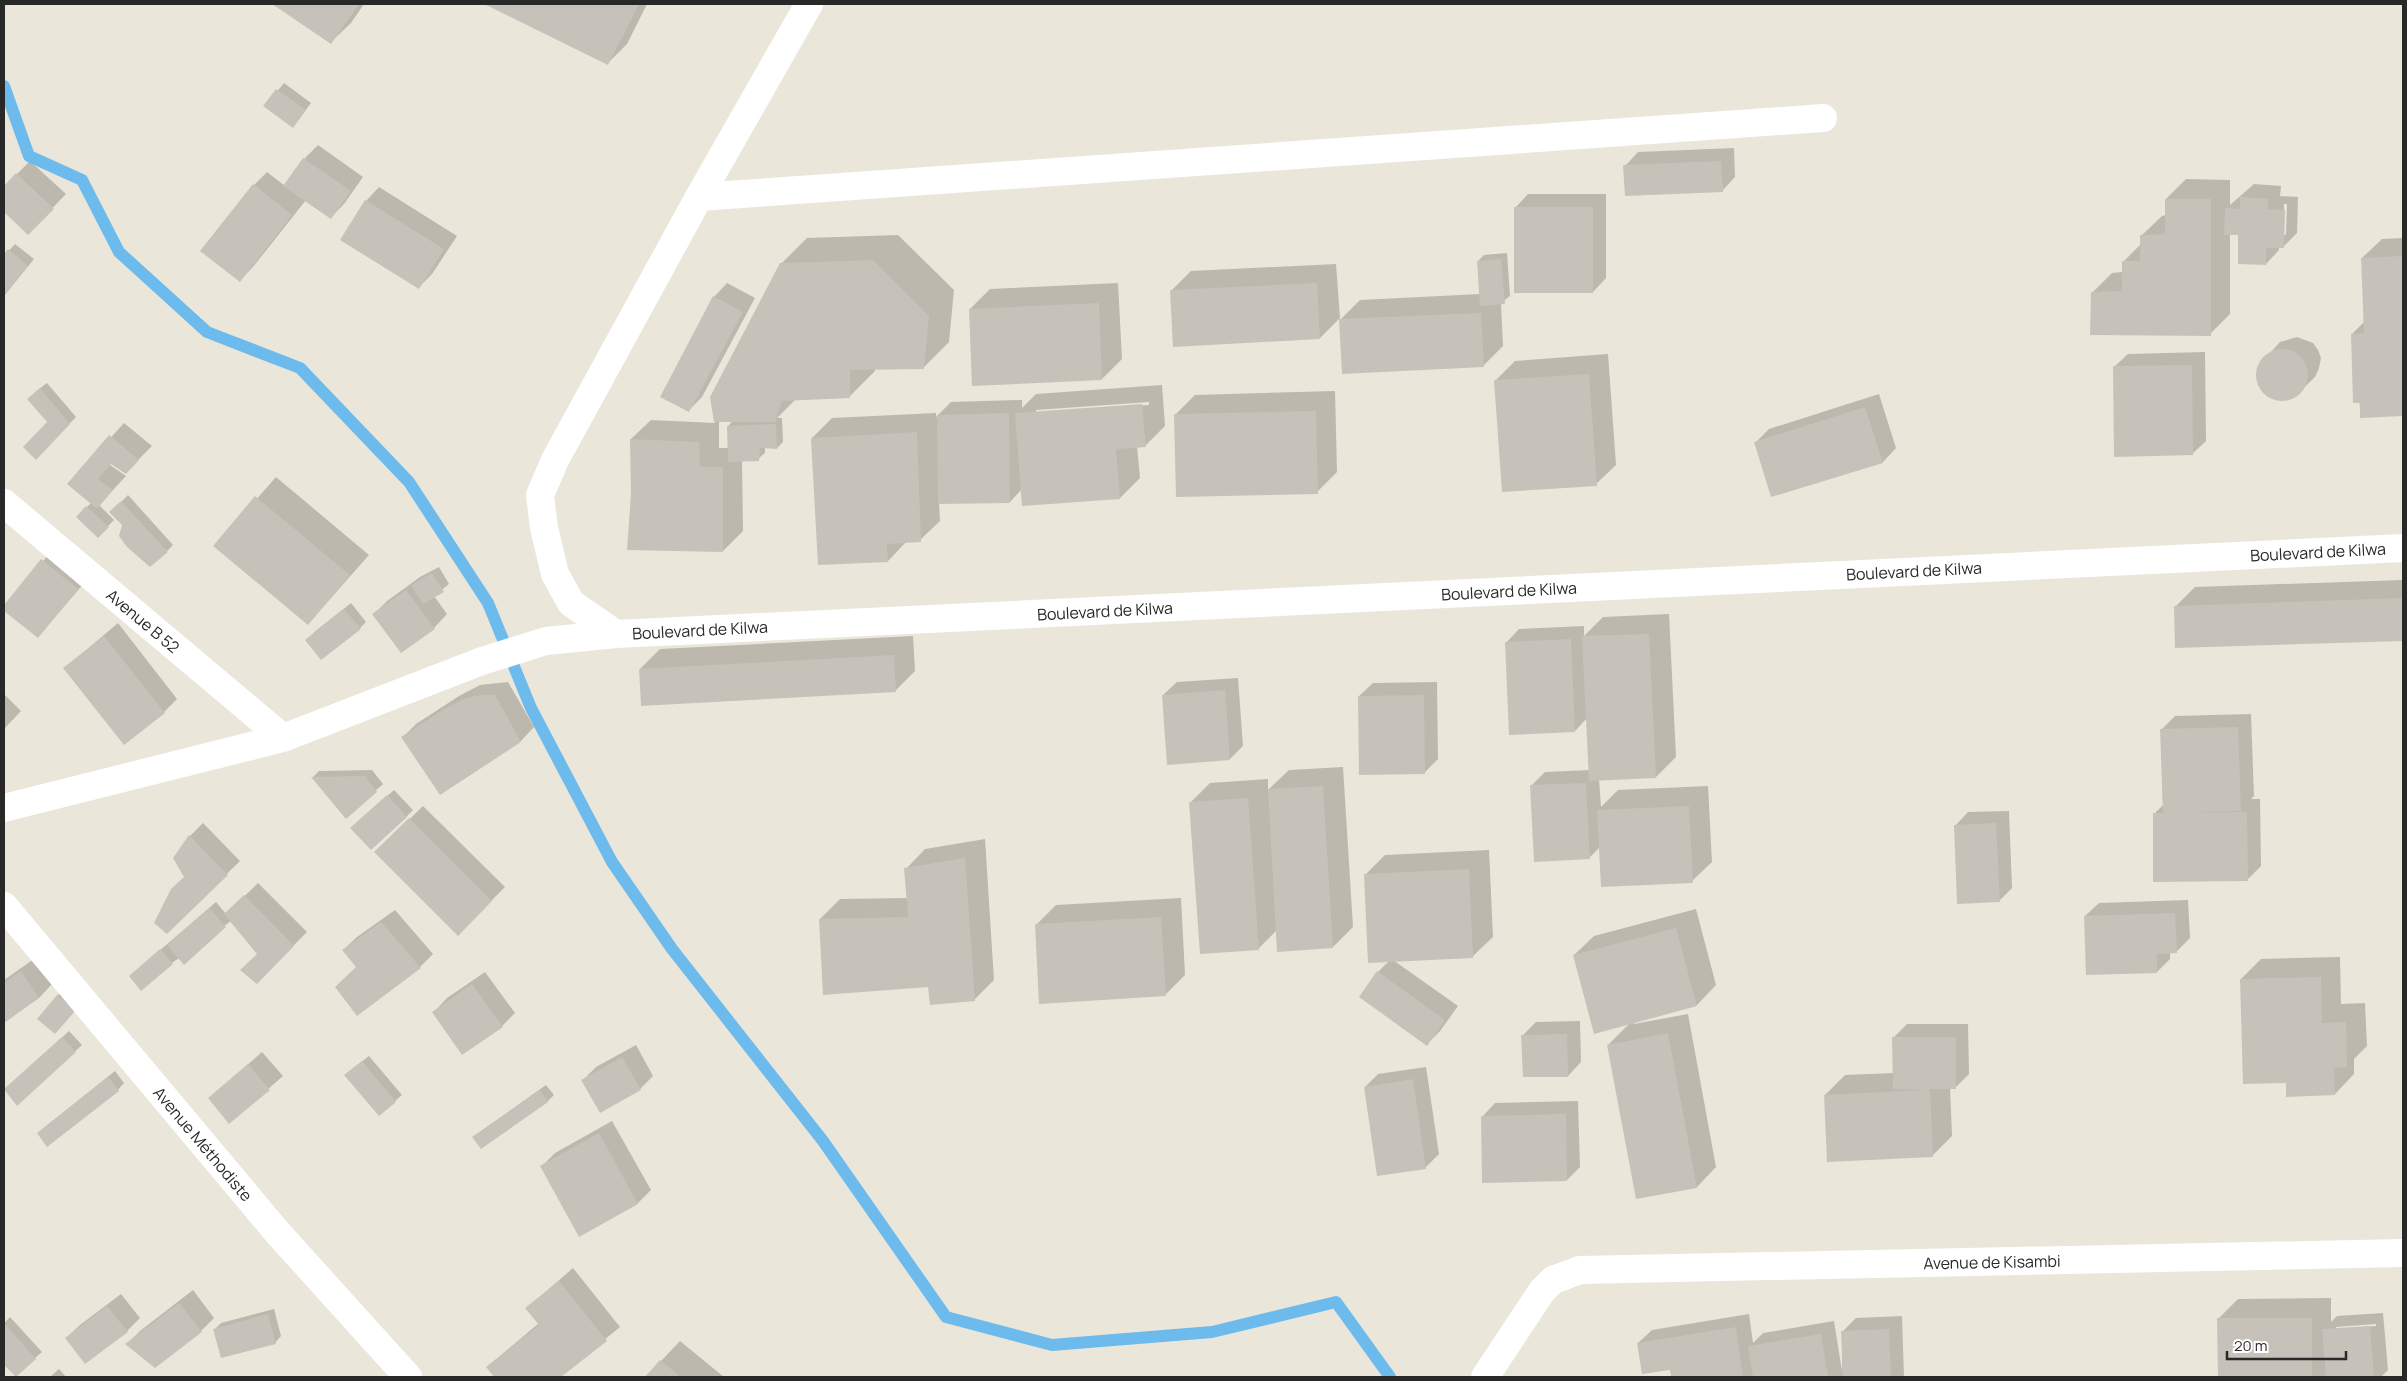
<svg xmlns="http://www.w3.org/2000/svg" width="2407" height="1381" viewBox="0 0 2407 1381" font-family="Manrope,sans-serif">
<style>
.shadow{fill:#0003;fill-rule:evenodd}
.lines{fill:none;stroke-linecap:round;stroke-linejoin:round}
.stream{stroke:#6dbbed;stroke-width:12}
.building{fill:#c6c2ba}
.minor{stroke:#fff;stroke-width:28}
.labels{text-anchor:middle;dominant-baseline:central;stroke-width:4.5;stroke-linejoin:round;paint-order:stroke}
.street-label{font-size:16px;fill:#282828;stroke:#fff}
</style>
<rect width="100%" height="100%" fill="#ebe6da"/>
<path class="shadow" d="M274 4H364L351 23 331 42Z
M487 4H647L627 44 608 63Z
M284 83 311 103 293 127 265 106Z
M318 145 363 177 344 204 331 217 306 200 253 267 240 280 254 185 267 172 285 186 304 159Z
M1734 148 1735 177 1722 191 1625 166 1638 152Z
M30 161 66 194 28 233 4 210V187Z
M2186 179 2230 180V205L2254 184 2281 186 2280 196 2298 197 2297 233 2283 247H2279V250L2266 264 2240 234H2230V314L2210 334 2092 293 2112 273 2123 272V262L2142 243V235L2162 216 2166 215V199ZM2284 204H2287L2286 235H2283Z
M379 187 457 236 432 274 419 287 366 201Z
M1528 194H1606V278L1593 292 1515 208Z
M898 235 954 290 949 342 923 368H875V371L849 397 796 399 777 418H782L783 442 777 448 765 447V453L758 459 742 460 743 531 723 551 632 494 631 439 651 420 715 423 712 397 781 264 807 238ZM719 421H733L728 426 729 448H719Z
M2403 238V415L2361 417 2352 334 2365 321 2362 258 2382 239Z
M15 244 34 259 4 296V256Z
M1507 253 1510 296 1501 303 1503 346 1483 366 1340 320 1360 300 1480 294 1478 261 1484 255Z
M1336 264 1340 318 1320 338 1171 291 1191 271Z
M727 283 755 298 702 397 689 410 714 297Z
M1118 283 1122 359 1102 379 970 309 990 289Z
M2297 337 2313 343 2318 350 2321 358 2319 368 2315 377 2293 398 2283 400 2273 398 2265 393 2258 384 2257 374 2260 364 2280 342Z
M2205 352 2206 441 2192 454 2114 367 2128 354Z
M1608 354 1616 465 1596 484 1495 381 1515 361Z
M47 383 76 417 36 458 49 422 35 392Z
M1162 385 1165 426 1145 446H1137L1140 478 1120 498 1022 489 1010 502 939 503 940 521 920 540 907 541 888 561 812 438 832 418 936 413V417L951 402 1022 400V408L1036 394ZM1149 402V405L1036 413V410Z
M1335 391 1337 472 1317 492 1176 414 1195 395Z
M1879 394 1896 448 1883 462 1772 496 1755 443 1769 429Z
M124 423 152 446 126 472 112 463 110 465 126 476 99 505 114 520 98 536 87 507 92 502 69 484Z
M276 477 369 555 308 624 215 546Z
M128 495 173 545 167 551 123 525 117 506Z
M55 547 91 575 38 637 4 607Z
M439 567 449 584 434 596 447 614 434 628 374 614 387 601 420 577Z
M2403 580V639L2177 646 2175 607 2195 587Z
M351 603 366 622 360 628 313 633Z
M1669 614 1676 757 1656 777 1599 779 1601 807 1618 790 1708 786 1712 862 1692 881 1600 847 1589 858 1531 786 1545 772 1590 770 1587 718 1575 731 1506 643 1519 629 1584 626V636L1603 617Z
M118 623 177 699 164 712 65 668Z
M913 636 915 671 895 691 640 669 660 649Z
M1238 678 1243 746 1230 759 1163 695 1177 682Z
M508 682 534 727 521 741 440 793 403 737 416 724 459 696 480 685Z
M1437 682 1438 759 1424 773 1359 696 1373 683Z
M4 694 21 711 4 729Z
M2251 714 2254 796 2251 799H2260L2261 866 2248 879 2154 814 2163 805 2161 730 2175 716Z
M1343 767 1353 927 1333 947 1277 930 1258 949 1190 803 1210 783 1268 779V790L1289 770Z
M372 770 383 784 346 817 313 777 319 771Z
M394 790 413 810 406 817 358 822Z
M423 806 505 887 458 934 376 852Z
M2009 811 2012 888 1999 901 1955 826 1968 812Z
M203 823 240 861 167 932 185 877 190 836Z
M985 839 994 980 974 1000 929 985 820 919 840 899 908 898 906 869 925 849Z
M1489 850 1493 937 1473 956 1393 960 1458 1006 1440 1031 1427 1044 1378 972 1389 961 1365 875 1385 855Z
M258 883 307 932 257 982 258 954 231 921 172 963 137 970 216 902 226 914Z
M1181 898 1185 975 1165 995 1036 925 1056 905Z
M2188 900 2190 938 2176 952H2170V959L2157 972 2085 916 2099 903Z
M1696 909 1716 985 1697 1005 1634 1022V1024L1688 1014 1716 1167 1697 1187 1608 1045 1630 1023 1574 955 1594 936Z
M395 910 433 954 420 967H357L343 950 357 937Z
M2340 957 2341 1004 2365 1003 2367 1046 2354 1059V1074L2335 1094 2287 1082 2241 979 2261 959Z
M34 959 52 984 39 998 4 1021V980Z
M485 972 515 1013 502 1026 434 1012 447 998Z
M64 989 81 1003 39 1019 58 995Z
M1580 1021 1581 1062 1568 1076 1523 1035 1536 1022Z
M1907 1024H1968L1969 1074 1956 1087H1950L1952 1136 1932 1156 1825 1095 1845 1075 1894 1073 1893 1038Z
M69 1031 82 1045 17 1104 5 1090Z
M636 1045 653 1076 640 1089 583 1080 596 1067Z
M262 1052 283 1076 230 1122 210 1098Z
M369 1056 402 1095 379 1115 352 1069Z
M1426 1067 1439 1154 1425 1168 1365 1087 1378 1074Z
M115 1071 124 1083 118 1090 45 1127Z
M546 1085 554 1095 547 1102 473 1137Z
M1578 1101 1580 1167 1567 1180 1482 1117 1495 1103Z
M612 1121 651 1190 638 1203 580 1235 541 1167 555 1153Z
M573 1268 620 1327 559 1377H496L487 1367 539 1323 527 1308Z
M193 1290 214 1318 201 1331 127 1344 140 1331Z
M121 1294 140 1318 127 1331 66 1338 80 1325Z
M2331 1298V1322L2337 1316 2383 1313 2388 1370 2381 1377H2219L2218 1319 2238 1299ZM2376 1324V1326L2336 1329V1327Z
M274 1309 281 1336 275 1343 215 1329 221 1323Z
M1749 1314 1753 1343 1763 1333 1834 1321 1842 1371 1843 1331 1856 1318 1902 1316 1904 1377H1755L1754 1375 1752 1377H1672L1671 1368 1638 1343 1652 1330Z
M10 1317 42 1352 35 1358 4 1366V1323Z
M680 1341 724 1377H646Z
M59 1369 66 1377H50Z"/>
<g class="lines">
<path class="stream" d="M4 86 29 156 82 180 119 252 207 332 300 368 409 482 488 603 531 708 612 862 672 949 823 1141 946 1317 1052 1345 1212 1332 1336 1302 1390 1377"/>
</g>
<path class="building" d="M272 4H359L331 44Z
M484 4H639L608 65Z
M276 89 306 110 293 128 263 106Z
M303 158 351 191 331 219 283 186Z
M1721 161 1723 192 1625 196 1623 165Z
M16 173 54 209 28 235 4 212V186Z
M253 184 292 215 240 282 200 251Z
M2240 197 2268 199V209L2285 210 2284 248H2266V265L2238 264V235H2224L2225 208 2240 209Z
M2165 199H2211V336L2090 335 2091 292 2122 291V261H2140V235L2165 234Z
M365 200 444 249 419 289 340 240Z
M1514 207H1593V293H1514Z
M8 249 28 266 4 296V254Z
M2403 256V416L2360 418V403H2353L2351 334 2364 333 2361 258Z
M1501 259 1505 304 1480 306 1477 261Z
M873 260 929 316 924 369 850 370V398L782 401 775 422H714L710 397 780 263Z
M1317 283 1320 339 1173 347 1170 290Z
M713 296 743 312 689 412 660 397Z
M1099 303 1102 380 972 386 969 309Z
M1481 313 1484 367 1342 374 1339 319Z
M2256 375a26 26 0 1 1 52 0a26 26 0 1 1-52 0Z
M2192 365 2193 455 2114 457 2113 366Z
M1589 374 1597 486 1502 492 1494 380Z
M40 388 70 424 36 460 23 447 47 422 27 399Z
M1142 404 1146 447 1116 449 1120 499 1022 506 1015 413Z
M1865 407 1883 463 1771 497 1754 442Z
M1316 411 1318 494 1176 497 1174 414Z
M1009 413 1010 503 938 504 937 415Z
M776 424 777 449 760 448 759 461 728 462 727 426Z
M917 432 921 542 887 544 888 562 818 565 811 438Z
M109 435 139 460 126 474 111 464 98 479 113 490 97 509 67 484Z
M630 439 699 442 700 467H723V552L627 550 631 494Z
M255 496 350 575 308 625 213 546Z
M121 501 168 552 150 567 127 547 119 536 122 525 109 512Z
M86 506 109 527 98 538 76 517Z
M41 559 78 589 38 638 4 611V605Z
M432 573 444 592 423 604 411 585Z
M406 590 435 629 401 653 372 614Z
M2403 598V641L2175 648 2174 606Z
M344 609 361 629 321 660 305 640Z
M1649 634 1656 778 1589 781 1582 636Z
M104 636 165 713 124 745 63 668Z
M1571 639 1575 732 1509 735 1505 642Z
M894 655 896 692 641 706 639 669Z
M1225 690 1230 760 1167 765 1162 695Z
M481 695H495L521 742 440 795 401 737 444 709 466 698Z
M1424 695 1425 774 1359 775 1358 696Z
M2238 727 2241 811 2178 813 2247 812 2248 881 2153 882V813H2163L2160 729Z
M365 776 377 792 346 819 311 777Z
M1586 783 1590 859 1534 862 1530 785Z
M1323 786 1333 948 1277 952 1268 789Z
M387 795 407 817 371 850 350 828Z
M1248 798 1259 950 1200 954 1189 802Z
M1689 806 1693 883 1601 887 1597 810Z
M409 818 492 901 458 936 374 852Z
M1996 823 2000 902 1957 904 1954 825Z
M189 835 228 875 167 934 154 923 171 889 184 877 173 858Z
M965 858 975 1001 930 1005 928 987 823 995 819 919 908 917 904 868Z
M1469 869 1473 958 1368 963 1364 874Z
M244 895 294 946 257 984 240 970 257 954 224 914Z
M209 908 226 927 184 965 167 945Z
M2175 913 2177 953 2157 954V973L2086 975 2084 916Z
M1161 917 1166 996 1039 1004 1035 924Z
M381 922 421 968 357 1016 335 987 356 967 342 950Z
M1676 928 1697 1006 1594 1034 1573 955Z
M160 949 173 964 141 991 129 976Z
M21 971 39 998 4 1023V983Z
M1377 971 1445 1020 1427 1046 1359 997Z
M2321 977 2322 1023 2346 1022 2347 1067 2334 1068 2335 1095 2286 1097V1083L2243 1084 2240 979Z
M472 984 503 1027 462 1055 432 1012Z
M57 995 76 1010 55 1034 37 1019Z
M1668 1033 1697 1188 1636 1199 1607 1045Z
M1567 1034 1568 1077H1523L1521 1035Z
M62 1037 76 1052 17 1106 4 1089Z
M1892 1037H1956V1089H1930L1933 1157 1827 1162 1824 1095 1926 1090 1893 1089Z
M622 1057 641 1090 600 1113 581 1080Z
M362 1061 396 1102 379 1116 344 1075Z
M248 1064 270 1090 229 1124 208 1098Z
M108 1077 119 1091 47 1147 37 1133Z
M1413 1079 1426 1169 1377 1176 1364 1087Z
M540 1090 548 1102 481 1149 472 1137Z
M1566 1114 1567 1181 1482 1183 1481 1116Z
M599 1133 638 1204 579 1237 540 1166Z
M559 1281 607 1341 561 1377H494L486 1367 539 1325 525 1308Z
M179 1303 202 1332 155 1368 125 1344Z
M107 1306 128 1332 85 1364 65 1338Z
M268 1314 276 1344 221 1358 213 1329Z
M2217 1318H2312V1377H2218Z
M4 1323 36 1359 16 1377 4 1365Z
M2370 1326 2374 1377H2326L2322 1329Z
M1736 1327 1743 1377H1671L1670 1370 1642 1374 1637 1343Z
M1889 1329 1891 1377H1843L1841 1331Z
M1821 1334 1828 1377H1753L1748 1346Z
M660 1360 681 1377H645Z"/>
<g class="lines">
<path class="minor" d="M699 197 1823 118
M4 503 283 738
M616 634 571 603 555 574 544 528 540 495 555 460 699 197 809 4
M4 808 283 738 482 661 546 641 616 634 2403 548
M4 906 277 1232 408 1377
M1485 1377 1542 1291 1553 1280 1580 1270 2403 1253"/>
</g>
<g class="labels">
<g class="street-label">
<text transform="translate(2318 552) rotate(-3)">Boulevard de Kilwa</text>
<text transform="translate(1914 571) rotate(-3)">Boulevard de Kilwa</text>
<text transform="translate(1509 591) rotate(-3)">Boulevard de Kilwa</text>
<text transform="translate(1105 611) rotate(-3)">Boulevard de Kilwa</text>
<text transform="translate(143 621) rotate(40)">Avenue B 52</text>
<text transform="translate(700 630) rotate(-3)">Boulevard de Kilwa</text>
<text transform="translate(203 1144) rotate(50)">Avenue Méthodiste</text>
<text transform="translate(1992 1262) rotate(-1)">Avenue de Kisambi</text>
</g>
</g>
<rect width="2407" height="1381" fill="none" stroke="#282828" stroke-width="10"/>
<path d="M2227 1351v8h119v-8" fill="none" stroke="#282828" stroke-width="2.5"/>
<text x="2234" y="1351" font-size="15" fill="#282828" stroke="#ffffff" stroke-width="4" paint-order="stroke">20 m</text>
</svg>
